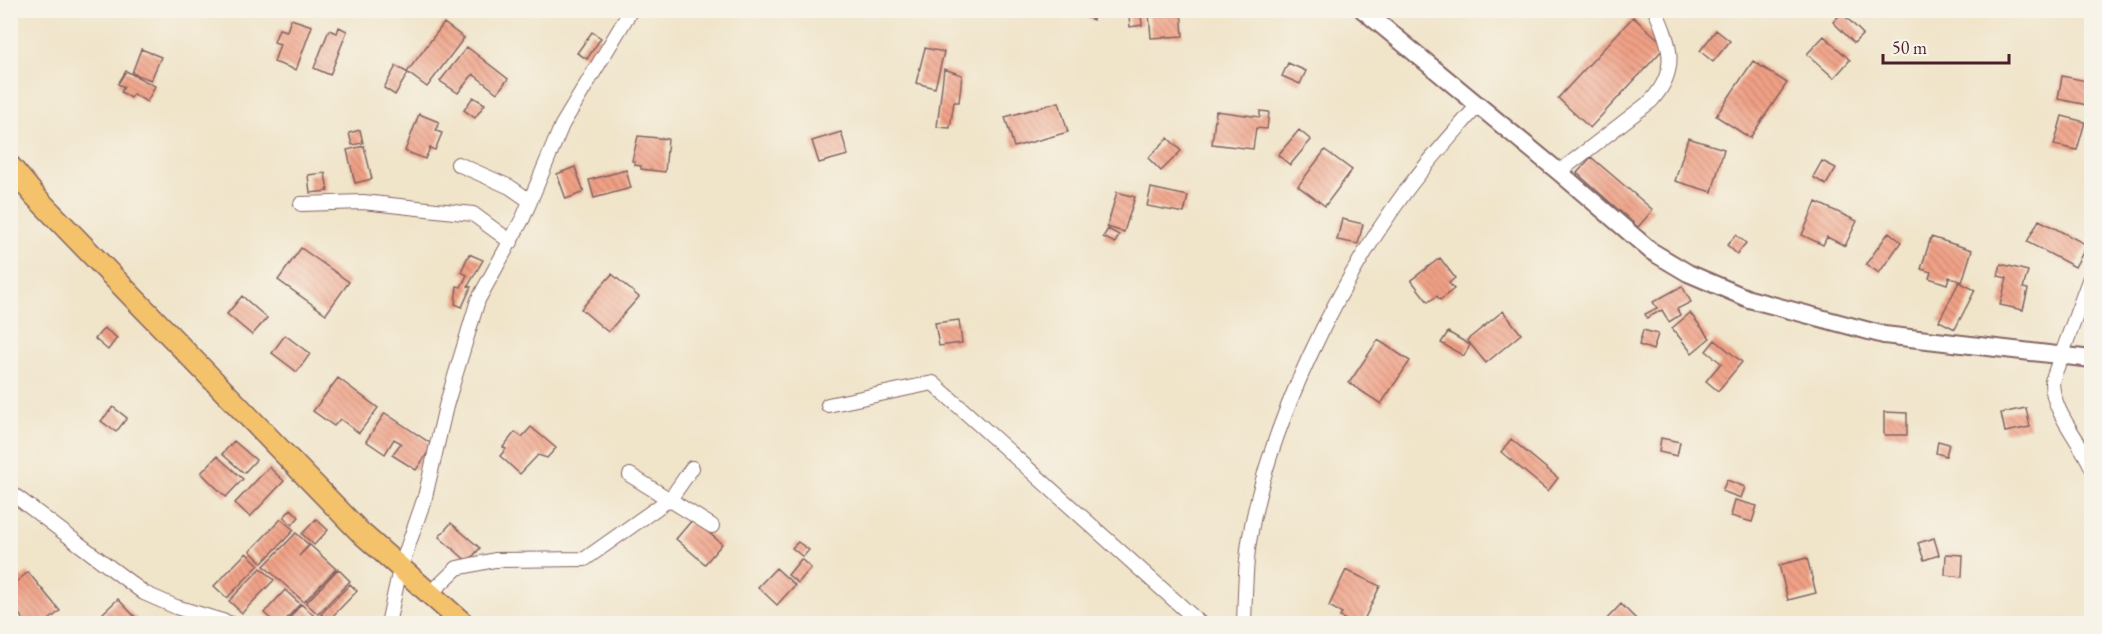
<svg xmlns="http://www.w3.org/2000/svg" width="2102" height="634" viewBox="0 0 2102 634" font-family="'EB Garamond',serif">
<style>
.building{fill:url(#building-back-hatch)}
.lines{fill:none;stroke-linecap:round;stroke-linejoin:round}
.minor-casing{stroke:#846462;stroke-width:16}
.tertiary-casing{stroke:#846462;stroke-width:20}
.primary-casing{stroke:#846462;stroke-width:24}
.minor{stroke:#fff;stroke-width:14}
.tertiary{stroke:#fff;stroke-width:16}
.primary{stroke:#f4c26a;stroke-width:21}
</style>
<defs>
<pattern id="building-back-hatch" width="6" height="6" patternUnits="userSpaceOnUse" patternTransform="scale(1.5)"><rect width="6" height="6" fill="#f1a186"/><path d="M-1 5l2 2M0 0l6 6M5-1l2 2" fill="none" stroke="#c5836e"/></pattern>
</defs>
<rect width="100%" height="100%" fill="#f7f3e8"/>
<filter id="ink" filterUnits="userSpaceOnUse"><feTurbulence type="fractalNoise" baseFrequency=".0167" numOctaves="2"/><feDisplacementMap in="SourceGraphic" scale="12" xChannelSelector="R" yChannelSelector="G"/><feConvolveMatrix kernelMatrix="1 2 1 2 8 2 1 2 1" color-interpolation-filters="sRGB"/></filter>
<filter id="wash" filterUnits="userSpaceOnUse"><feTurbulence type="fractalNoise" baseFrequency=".008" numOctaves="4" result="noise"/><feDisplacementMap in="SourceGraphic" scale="24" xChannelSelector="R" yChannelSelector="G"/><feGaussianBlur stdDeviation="1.35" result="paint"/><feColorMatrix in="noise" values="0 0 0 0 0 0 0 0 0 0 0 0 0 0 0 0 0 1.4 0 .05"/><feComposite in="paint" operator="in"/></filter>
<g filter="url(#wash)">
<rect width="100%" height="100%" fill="#f0e4c9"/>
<g id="blocks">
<path class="building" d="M1070 10H1095L1093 20Z
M1178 10H1181L1183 36 1151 38 1149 13Z
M1842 13 1863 34 1854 43 1833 22Z
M1141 14 1142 25 1130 27 1129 16Z
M1633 17 1666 46 1590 128 1558 98Z
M291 19 312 26 296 70 274 62 280 44 274 42 279 29 287 31Z
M444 23 464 38 427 87 407 72Z
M339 27 347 31 330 75 314 68 329 30 337 33Z
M1716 30 1730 41 1713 62 1700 51Z
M592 32 601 38 587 59 577 53Z
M1824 36 1850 60 1834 78 1807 54Z
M467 47 508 79 497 93 473 74 458 93 440 81Z
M925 48 944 52 935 88 916 83Z
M141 49 161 57 151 80 132 73Z
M1753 61 1787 83 1750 138 1716 116Z
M1288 63 1306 71 1300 84 1282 76Z
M396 66 408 73 395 95 384 88Z
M944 69 962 75 959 102H954L950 128 937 127Z
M126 71 155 86 147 102 133 94 131 98 121 92 124 87 118 84Z
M2062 76 2092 82V106L2058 99Z
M473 97 485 104 475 118 464 110Z
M1059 102 1068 132 1014 147 1005 117Z
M1216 111 1260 117V111L1269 112 1267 129 1256 128 1253 149 1212 144Z
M419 114 439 122 436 131 442 133 435 150 430 148 425 159 405 151Z
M2062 116 2085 122 2077 150 2054 145Z
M360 130 363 143 352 145 349 133Z
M1299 130 1311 140 1290 165 1278 155Z
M841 132 848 155 819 163 812 141Z
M638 136 668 139 665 172 641 169V166L635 165V162L632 161Z
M1168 138 1181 151 1161 171 1148 158Z
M1688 138 1724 149 1712 192 1675 181Z
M364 146 372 179 355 183 347 150Z
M1325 150 1352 170 1325 206 1298 186Z
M1591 157 1653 210 1638 227 1577 173Z
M1822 161 1836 168 1826 185 1813 177Z
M575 167 584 192 566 199 557 174Z
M626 170 631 188 594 198 589 180Z
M325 173 328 191 310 193 308 175Z
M1151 188 1188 196 1184 213 1147 206Z
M1117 192 1135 197 1124 232 1107 227Z
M1816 202 1857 221 1845 246 1827 237 1823 245 1802 235Z
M1342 219 1363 224 1358 244 1337 240Z
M2039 220 2087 245 2075 267 2027 242Z
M1108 229 1119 235 1115 243 1103 237Z
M1889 232 1901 242 1879 273 1866 264Z
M1736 235 1746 243 1737 254 1727 245Z
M1931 237 1972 250 1962 282 1949 277 1947 284 1929 278 1931 272 1921 269Z
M301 248 349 282 326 314 278 280Z
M469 254 483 260 468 286 471 287 462 307 455 304 457 286 461 287 467 275 461 272Z
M1440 258 1455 278 1449 283 1454 289 1440 300 1437 296 1428 302 1411 280Z
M2001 264 2028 271 2023 288 2028 289 2023 310 2000 305 2007 278 1998 276Z
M612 274 639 297 608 332 581 309Z
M1959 282 1975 290 1955 329 1939 321Z
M1682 286 1691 302 1677 309 1680 315 1669 322 1662 310 1647 318 1645 314 1657 308 1653 302Z
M242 296 267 318 252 335 227 314Z
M1503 311 1521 334 1486 363 1467 340Z
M1690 313 1710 338 1692 353 1672 328Z
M959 320 962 343 939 346 935 323Z
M104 328 117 338 108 350 95 339Z
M1643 330 1658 334 1653 350 1639 345Z
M1448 332 1470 345 1464 356 1441 343Z
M285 335 310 354 297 372 272 353Z
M1378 340 1410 361 1381 404 1349 383Z
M1715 340 1742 362 1718 391 1706 381 1721 363 1706 351Z
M338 378 378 408 359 433 340 419 334 426 313 411Z
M113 407 127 418 116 432 101 421Z
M2026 408 2030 427 2005 432 2001 413Z
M1884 412 1907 413V435H1884Z
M385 413 433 445 416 470 392 455 401 443 394 439 385 454 366 441Z
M531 427 556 448 547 458 538 455 520 474 500 456 506 449 503 447 515 432 522 437Z
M1661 438 1680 442 1677 456 1659 452Z
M1511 439 1558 478 1548 491 1501 452Z
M234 441 256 460 244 473 222 454Z
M1938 441 1949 444 1946 456 1936 453Z
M217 456 243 479 226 497 201 473Z
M269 467 284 481 250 517 235 503Z
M1727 480 1745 487 1741 498 1722 491Z
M1735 500 1757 506 1752 522 1731 516Z
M291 509 299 517 292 525 284 517Z
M281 519 294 530 262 563 250 551Z
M316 519 328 530 314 545 302 534Z
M693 519 722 544 705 564 676 539Z
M451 523 480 548 468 562 439 537Z
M296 533 309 545 299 556 310 545 336 569 304 602 264 566Z
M1934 538 1939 555 1924 560 1918 543Z
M798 542 809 550 803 557 792 548Z
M246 553 259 565 227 598 214 586Z
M1946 554 1963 555 1962 577 1945 575Z
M1807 558 1816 593 1788 600 1779 565Z
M801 559 811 568 798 583 788 575Z
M261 568 274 580 242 613 229 601Z
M776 568 795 585 777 605 758 587Z
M338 569 350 581 318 614 306 603Z
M1346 570 1380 586 1362 624H1353L1340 617 1342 613 1329 606Z
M28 572 60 611 44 624H27L10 603V587Z
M350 584 357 591 328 621 321 614Z
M285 590 300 604 282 624H276L264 613Z
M118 599 137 619 132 624H113L103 613Z
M301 604 323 624H294L289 619Z
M1621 604 1641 624H1602Z
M350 619 365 623V624H349Z"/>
</g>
</g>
<g filter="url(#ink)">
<use href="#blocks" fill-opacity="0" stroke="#846462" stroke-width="1.5"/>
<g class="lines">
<defs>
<path id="minor" d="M458 164 510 187 530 201
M1559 172 1651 101C1679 70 1671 45 1655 10
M301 204 363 202 473 214 511 242
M2092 272 2052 381C2052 413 2080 439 2092 468
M828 405 933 383 1201 624
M630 475 712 526
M10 492 144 593 176 607 232 624
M430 594 457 568 495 560 585 559 671 498 692 468
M388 624 400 569 425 497 446 406 478 300 523 218 562 125 631 10
M1244 624C1245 597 1245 569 1249 542 1267 428 1337 285 1405 192 1427 162 1453 134 1478 105"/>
<path id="tertiary" d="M1363 10 1559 172 1651 251 1688 273 1749 299 1884 335 2092 359"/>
<path id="primary" d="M10 166 35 196 360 532 464 624"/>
</defs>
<use href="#minor" class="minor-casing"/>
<use href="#tertiary" class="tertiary-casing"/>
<use href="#primary" class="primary-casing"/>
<use href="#minor" class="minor"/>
<use href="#tertiary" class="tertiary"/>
<use href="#primary" class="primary"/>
</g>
</g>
<rect width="2102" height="634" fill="none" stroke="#f7f3e8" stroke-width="36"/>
<path d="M1883 54v9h126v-9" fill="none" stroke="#4a1f2b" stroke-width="3"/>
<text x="1892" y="54" font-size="18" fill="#4a1f2b" stroke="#f7f3e8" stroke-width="4.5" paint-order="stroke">50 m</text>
</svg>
